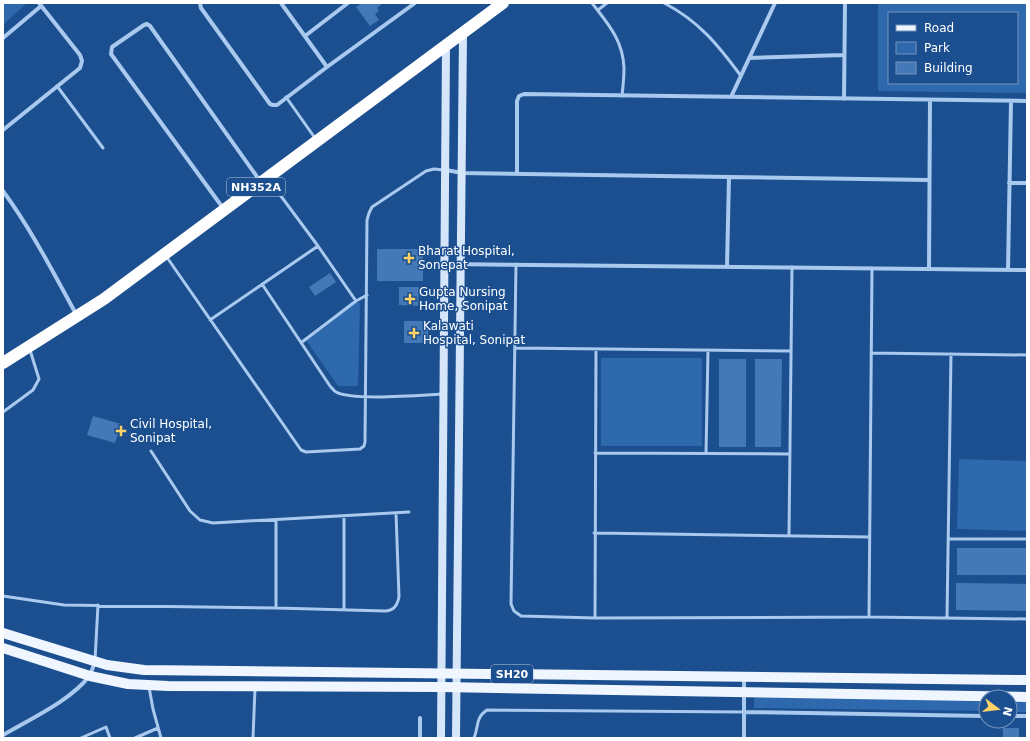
<svg xmlns="http://www.w3.org/2000/svg" width="1030" height="741" viewBox="0 0 1030 741" font-family="'DejaVu Sans',sans-serif">
<style>
.green{fill:#2e69ad;fill-rule:evenodd}
.building{fill:#4478b7}
.lines{fill:none;stroke-linecap:round;stroke-linejoin:round}
.lane{stroke:#a9c9ee;stroke-width:3}
.street{stroke:#a9c9ee;stroke-width:4}
.secondary{stroke:#d6e6fa;stroke-width:8}
.primary{stroke:#f0f6ff;stroke-width:10}
.highway{stroke:#fff;stroke-width:12}
.poi-dot{fill:#ffd166;stroke:#1b4f8f;stroke-width:1.5}
.labels{text-anchor:middle;dominant-baseline:central;stroke-width:3;stroke-linejoin:round;paint-order:stroke}
.shield{fill:#1b4f8f;stroke:#bbcadd;stroke-width:1}
.shield-label{font-size:11px;font-weight:bold;fill:#fff}
.poi-label{font-size:12px;fill:#fff;stroke:#1b4f8f;text-anchor:start}
</style>
<rect width="100%" height="100%" fill="#1b4f8f"/>
<path class="green" d="M3 3H27L3 25Z
M878 3H1027V93L878 91ZM889 13H1017V83H889Z
M352 301 360 303 358 386H338L306 340Z
M601 358H702V446H601Z
M959 459 1027 461V531L957 529Z
M754 696 986 699V711L754 708Z
M1010 700H1027V712H1010Z"/>
<path class="building" d="M361 3H383L377 8 379 11 375 14 379 20 370 26 356 7Z
M377 249H423V281H377Z
M330 273 336 282 315 296 309 287Z
M399 287H419L418 306 399 305Z
M404 321H428V343H404Z
M719 359H746V447H719Z
M755 359H782L781 447H755Z
M93 416 121 424 115 443 87 435Z
M957 548H1027V575H957Z
M956 583 1027 584V611L956 610Z
M1003 728H1019V738H1003Z"/>
<g class="lines">
<path class="lane" d="M592 3C608 24 623 40 624 68 624 77 623 87 622 96
M664 3C699 21 718 45 741 76
M598 10 607 3
M57 86 103 148
M286 97 315 138
M269 180 318 246 356 301 367 295
M166 256 301 450 306 452 360 449 364 446 365 442 367 220 369 213 372 207 426 171 434 169 444 170
M516 264 511 604 514 611 521 616 595 618 869 617 1027 619
M262 284 330 386C332 388 334 391 336 392 351 401 422 395 443 394
M210 320 318 246
M302 342 356 301
M515 348 791 351
M871 353 1027 355
M3 412 33 390 39 379 30 350
M151 451 190 511 200 520 213 523 409 512
M595 453 790 454
M706 453 708 350
M344 516V610
M276 520V608
M594 533 870 537
M789 536 792 267
M948 539H1027
M3 596 64 605 276 608 386 611C394 610 397 606 399 597L396 513
M869 617 872 268
M595 618 596 349
M947 618 951 354
M95 660 98 605
M149 687 153 709 161 738
M81 738 106 727 110 738
M135 738 158 728
M253 738 255 688
M474 738C479 726 475 718 487 710L744 712"/>
<path class="street" d="M200 3 201 8 270 104 273 105H277L327 67 415 3
M281 3 327 67
M305 36 348 3
M3 38 41 6
M749 58 844 55
M731 97 775 3
M844 99 845 3
M3 130 80 68 82 61 80 55 39 3
M446 170 462 173 929 180
M517 174V101L519 96 524 94 1027 101
M1009 183H1027
M3 191C31 229 53 272 76 314
M223 208 111 54 112 47 144 25 147 24 150 26 260 181
M445 264 1027 270
M727 267 729 177
M929 269 930 100
M1008 270 1011 101
M744 677V738
M744 712 986 716
M1010 716H1027
M420 718V738
M3 735C28 720 72 700 89 676 92 672 93 666 95 662"/>
<path class="secondary" d="M441 738 446 46
M456 738 463 34"/>
<path class="primary" d="M3 633 107 665 144 670 1027 680
M3 648 90 676 128 684 168 686 442 687 1027 697"/>
<path class="highway" d="M3 363 104 299 503 3"/>
</g>
<g class="poi-dot">
<path d="M407 252h4v4h4v4h-4v4h-4v-4h-4v-4h4z"/>
<path d="M408 293h4v4h4v4h-4v4h-4v-4h-4v-4h4z"/>
<path d="M412 327h4v4h4v4h-4v4h-4v-4h-4v-4h4z"/>
<path d="M119 425h4v4h4v4h-4v4h-4v-4h-4v-4h4z"/>
</g>
<g class="labels">
<g class="shield">
<rect x="227" y="178" width="58" height="18" rx="3"/>
<rect x="491" y="665" width="42" height="18" rx="3"/>
</g>
<g class="shield-label">
<text x="256" y="187">NH352A</text>
<text x="512" y="674">SH20</text>
</g>
<g class="poi-label">
<text x="418" y="251">Bharat Hospital,<tspan x="418" dy="14">Sonepat</tspan></text>
<text x="419" y="292">Gupta Nursing<tspan x="419" dy="14">Home, Sonipat</tspan></text>
<text x="423" y="326">Kalawati<tspan x="423" dy="14">Hospital, Sonipat</tspan></text>
<text x="130" y="424">Civil Hospital,<tspan x="130" dy="14">Sonipat</tspan></text>
</g>
</g>
<rect width="1030" height="741" fill="none" stroke="#ffffff" stroke-width="8"/>
<rect x="888" y="12" width="130" height="72" fill="#1b4f8f" stroke="#7695bc"/>
<rect x="896" y="25" width="20" height="6" fill="#f0f6ff" stroke="#7695bc"/>
<text x="924" y="32" font-size="12" fill="#ffffff">Road</text>
<rect x="896" y="42" width="20" height="12" fill="#2e69ad" stroke="#7695bc"/>
<text x="924" y="52" font-size="12" fill="#ffffff">Park</text>
<rect x="896" y="62" width="20" height="12" fill="#4478b7" stroke="#7695bc"/>
<text x="924" y="72" font-size="12" fill="#ffffff">Building</text>
<g transform="translate(998 709) rotate(105)"><circle r="19" fill="#1b4f8f" stroke="#7695bc"/>
<path d="M0-3L7 15L0 10L-7 15Z" fill="#ffd166"/>
<text y="-6" font-size="11" font-weight="bold" text-anchor="middle" fill="#ffffff">N</text>
</g>
</svg>
